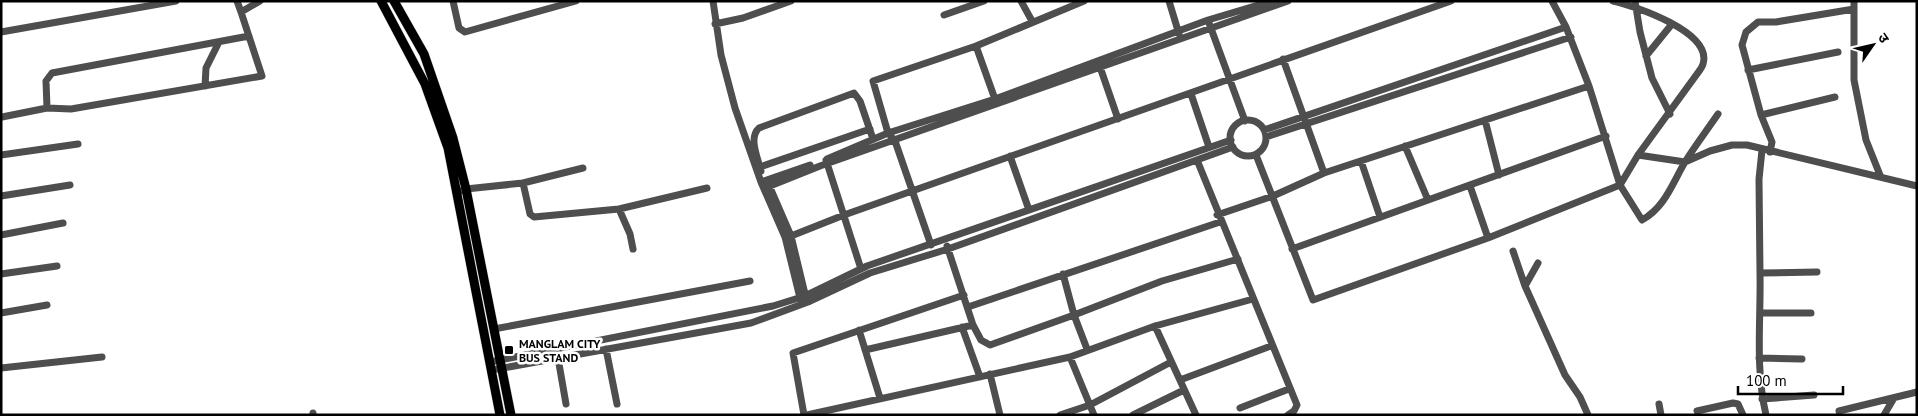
<svg xmlns="http://www.w3.org/2000/svg" width="1918" height="416" viewBox="0 0 1918 416" font-family="'PT Sans','Noto Sans Devanagari',sans-serif">
<style>
.lines{fill:none;stroke-linecap:round;stroke-linejoin:round}
.major-casing{stroke:#dbdbdb;stroke-width:10}
.minor{stroke:#4e4e4e;stroke-width:7}
.major{stroke:#000;stroke-width:9}
.poi-dot{fill:#000;stroke:#fff;stroke-width:2}
.labels{text-anchor:middle;dominant-baseline:central;stroke-width:5;stroke-linejoin:round;paint-order:stroke}
.poi-label{font-size:12px;font-weight:bold;fill:#000;stroke:#fff;text-anchor:start}
</style>
<rect width="100%" height="100%" fill="#fff"/>
<g class="lines">
<defs>
<path id="major" d="M381 1 425 84 448 148 500 415
M394 1 424 54 453 138 466 189 511 415"/>
</defs>
<use href="#major" class="major-casing"/>
<path class="minor" d="M237 1 241 12
M453 1 459 28 465 32 576 1
M713 1 721 55 735 108 761 182 785 237 801 302
M1021 1 1032 21
M1169 1 1179 34
M1613 1C1635 6 1713 32 1703 64 1702 68 1699 71 1697 74L1638 155 1620 185 1642 220C1665 207 1672 184 1685 162 1695 146 1707 130 1718 114
M1635 1 1640 32 1652 78 1670 114
M1854 1V80L1866 140 1880 175
M944 15 984 1
M1209 23 1245 121
M715 24 743 18 791 1
M1 32 176 1
M976 46 996 102
M1646 56 1672 24
M1283 59 1324 173
M1100 67 1118 119
M1748 70 1838 52
M205 86 206 68 219 42
M1191 94 1209 147
M47 108 71 109 262 76 241 12 260 1
M1761 115 1835 97
M2 117 47 108 46 81 52 73 249 36
M1485 120 1499 175
M1230 138a18 18 0 1 1 36 0a18 18 0 1 1-36 0Z
M1264 130 1566 27
M1266 137 1571 37
M1405 146 1428 200
M1770 152 1772 142 1761 115 1742 45 1746 32 1758 22H1776L1854 9
M1 155 78 144
M1256 155 1313 300 1488 238 1620 185 1589 86 1566 27 1552 1
M1638 155 1685 162 1710 151 1732 145H1747L1917 186
M1010 156 1029 210
M827 159 888 133 995 99 1208 20 1272 1
M826 160 861 269
M1197 160 1297 405 1294 411 1288 415
M1361 161 1380 217
M760 167 870 129
M761 171C758 158 748 138 759 128L854 93 860 101 873 139
M761 182 810 165
M523 183 583 168
M768 183 791 236 806 298
M1470 186 1488 238
M765 188 820 166 1288 1
M458 192 466 189 523 183 530 214 534 217 619 209 630 234 633 249
M1 196 70 185
M619 209 707 188
M1217 215 1273 196 1324 173 1589 86
M1 235 63 223
M791 236 844 215 1451 1
M931 245 895 141 888 133 873 81 976 46 1084 1
M947 246 973 325 981 340 990 345 1074 315 1063 274
M1292 249 1606 136
M1513 251 1525 286
M1538 263 1525 286 1565 375 1580 397 1588 415
M1760 273 1759 179 1762 150
M1 274 57 266
M968 307 1220 222
M1 313 47 305
M1761 313H1811
M1155 326 1196 415
M962 327 980 377
M494 329 750 281
M859 330 880 398
M606 349 617 404
M1087 349 1074 315 1162 281 1238 259
M865 350 973 325
M1070 357 1094 415
M558 358 566 404
M1759 358 1802 359
M490 362 773 306 805 296 867 266 1231 140
M1 368 102 357
M492 370 751 323 808 302 870 273 948 249 1233 147
M990 374 1000 415
M1180 380 1271 346
M1762 399 1814 395
M1659 404 1661 415
M1240 408 1289 389
M1697 411 1733 403 1738 404 1743 415
M313 413V415
M804 415 793 353 964 295
M807 415 1070 357 1155 326 1253 299
M1060 415 1090 405 1171 362
M1133 415 1184 390
M1766 415C1755 367 1761 321 1760 273L1817 272
M1840 415 1839 411 1917 392
M1884 415 1894 398"/>
<use href="#major" class="major"/>
</g>
<rect class="poi-dot" x="504" y="345" width="10" height="10" rx="2.5"/>
<g class="labels">
<g class="poi-label">
<text x="519" y="343">MANGLAM CITY<tspan x="519" dy="14">BUS STAND</tspan></text>
</g>
</g>
<rect width="1918" height="416" fill="none" stroke="#000000" stroke-width="5"/>
<g transform="translate(1873 45) rotate(56)" stroke="#ffffff" stroke-width="4" paint-order="stroke">
<path d="M0-4L9 19L0 12L-9 19Z" fill="#000000"/>
<text y="-8" font-size="14" font-weight="bold" text-anchor="middle" fill="#000000">उ</text>
</g>
<path d="M1738 386v8h105v-8" fill="none" stroke="#000000" stroke-width="2.5"/>
<text x="1746" y="386" font-size="15" fill="#000000" stroke="#ffffff" stroke-width="4" paint-order="stroke">100 m</text>
</svg>
